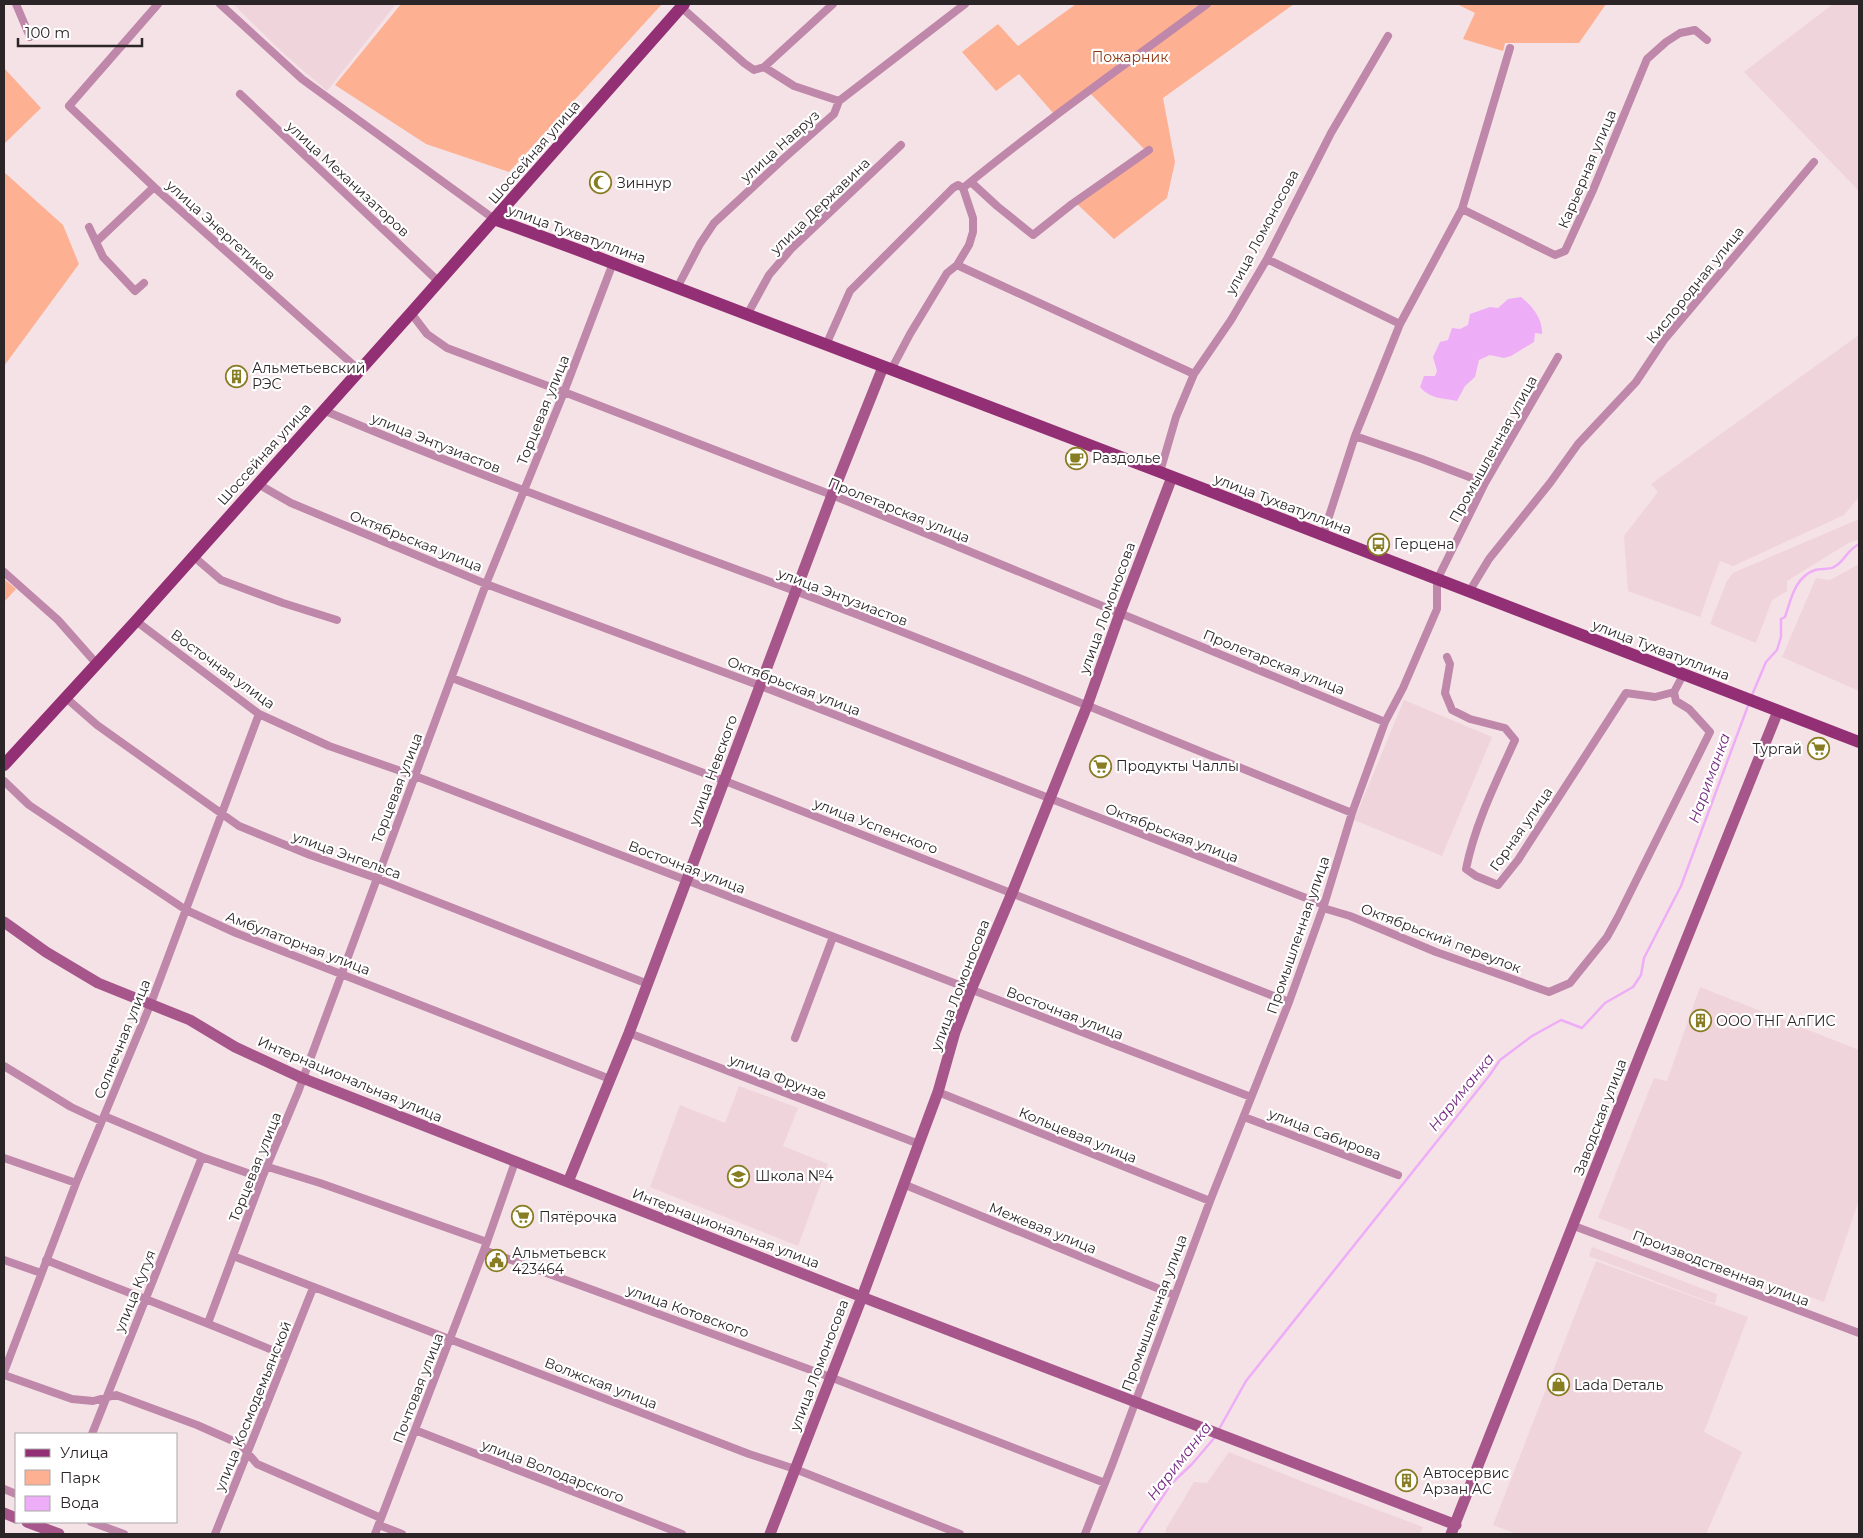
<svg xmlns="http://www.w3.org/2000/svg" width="1863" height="1538" viewBox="0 0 1863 1538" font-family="Montserrat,sans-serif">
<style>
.built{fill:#f0d4db}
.green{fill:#fdb092}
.water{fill:#eeadf7}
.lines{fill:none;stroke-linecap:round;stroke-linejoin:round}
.stream{stroke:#eeadf7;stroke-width:2.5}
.street{stroke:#bf87a9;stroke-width:8}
.secondary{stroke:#a7568b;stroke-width:11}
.primary{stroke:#932f74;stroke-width:12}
.labels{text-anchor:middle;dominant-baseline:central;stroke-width:4.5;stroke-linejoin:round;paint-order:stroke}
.park-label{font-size:14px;fill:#8d3a15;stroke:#fff}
.street-label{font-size:14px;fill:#2c2527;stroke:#fff}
.poi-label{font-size:14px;fill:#2c2527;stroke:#fff;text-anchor:start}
.water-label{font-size:15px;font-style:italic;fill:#742980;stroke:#fff}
</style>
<rect width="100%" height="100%" fill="#f5e2e6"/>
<path class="built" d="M233 4H396L327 91 283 53Z
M1833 4H1859V191L1744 72Z
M1859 335V497L1844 515 1733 566 1720 561 1700 617 1628 591 1624 536 1658 492 1651 484Z
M1859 519V540L1850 542 1787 581V591L1772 600 1756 643 1710 624 1727 581 1733 573Z
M1859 564V691L1782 657 1816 578 1830 580Z
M1404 700 1492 737 1442 856 1354 820Z
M1700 987 1859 1050V1200L1824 1302 1598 1218 1654 1078 1667 1081Z
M739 1086 798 1108 783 1146 828 1164 798 1246 650 1187 680 1105 725 1123Z
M1592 1247 1717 1294 1715 1304 1589 1256Z
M1596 1261 1748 1317 1704 1432 1742 1452 1706 1534H1517L1493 1525Z
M1229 1452 1306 1483 1423 1527 1420 1534H1165L1166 1529 1194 1482 1207 1483Z"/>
<path class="green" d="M401 4H662L509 172 426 144 335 85Z
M1076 4H1294L1163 98 1175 162 1167 198 1114 239 1076 203 1145 150 1087 90 1054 114 1019 74 996 91 962 52 998 24 1018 46Z
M1457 4H1606L1579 43H1505L1503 51 1463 39 1475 13Z
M4 68 41 108 4 144Z
M4 172 63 225 79 264 4 366Z
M4 579 16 589 4 602Z"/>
<path class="water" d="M1521 297C1532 306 1543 319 1542 334L1535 333 1534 342 1511 356 1504 358 1490 355 1479 360 1475 377 1465 386 1457 401C1443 398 1430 399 1420 387L1424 376H1435L1437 371 1433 357 1440 342 1448 340 1452 328 1460 329 1468 325 1470 314 1490 307 1498 308 1508 299Z"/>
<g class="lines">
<path class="stream" d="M1752 695 1766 662 1777 650 1781 637V619L1785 617C1791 599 1795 577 1815 570 1821 568 1829 570 1834 567 1845 561 1846 551 1859 544
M1218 1431 1246 1381 1489 1076 1500 1060 1532 1036 1561 1020 1582 1028 1605 1003 1633 987 1641 975 1644 958 1681 886 1749 703
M1138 1534 1171 1484 1192 1464 1216 1436"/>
<path class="street" d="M16 4 30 37
M158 4 69 106 154 187 359 370
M220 4 302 79 494 219
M681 7 744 63 754 70 764 67 794 86 839 101
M764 67 833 4
M240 94 439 282
M971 182 997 206 1033 235 1072 204 1149 150
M963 188C1042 123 1125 65 1207 4
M1462 209 1555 255 1565 251 1593 190 1647 59 1666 42 1680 33 1695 30 1707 40
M89 227 103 257 135 291 144 283
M96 242 154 187
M1267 259 1400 324
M957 265 1194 374
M677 288 700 244 714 223 782 160 834 114 839 101 965 4
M411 313 427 334 447 348 564 392 832 495 1385 722
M747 315 769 275 792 248 901 145
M826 345 850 291 953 188 958 185 963 188
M891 370 910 334 947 273 957 265 969 245 973 232V218L963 188
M323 410C478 476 637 532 795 591 982 661 1166 738 1352 813
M1355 436 1422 459 1485 483
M1160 472 1176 417 1194 374 1231 320 1267 259 1331 133 1388 36
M258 484 291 503 486 584 761 686 1324 905
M1323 535 1355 436 1400 324 1462 209 1510 48
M193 556 221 580 283 603 337 620
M4 572 58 620 96 663
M1469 592 1489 559 1550 483 1578 444 1636 382 1664 340 1814 162
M136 621 259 714 329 746 415 776 1251 1097
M1447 657 1450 664 1445 693 1452 710 1470 719 1505 728 1515 740C1496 782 1475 824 1466 869L1476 876 1498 885 1518 860 1626 693 1655 697 1674 692 1683 675
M452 678 725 781 1289 1002
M65 697 97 725 239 826 310 855 376 878 648 984
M4 781 29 805 186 910 236 933 610 1079
M1323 908 1350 916 1436 952 1549 992 1570 983 1607 937 1618 917 1710 732 1689 709 1676 701 1674 692
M629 1033 919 1144
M795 1038 833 937
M4 1066 71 1107 101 1121
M938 1092 1210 1201
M104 1116 202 1157 262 1178
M1244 1117 1398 1175
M4 1158 76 1183
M268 1167 320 1183 487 1242 484 1250 830 1377 1105 1483
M903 1184 1174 1295
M1574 1226 1859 1333
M487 1242 515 1162
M233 1256 749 1454 795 1469 960 1534
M4 1260 41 1273
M46 1260C126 1292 207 1322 286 1356
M208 1323 262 1178 298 1092 486 584 564 392 613 263
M4 1372 76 1183 151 1003 259 714
M4 1375 72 1399 93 1401 116 1395 197 1425 240 1444 257 1464 381 1518
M415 1430 682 1534
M92 1434 202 1157
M4 1489 16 1494
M91 1522 124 1534
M379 1525 402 1534
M215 1534 313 1288
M375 1534 484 1250
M1085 1534 1112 1465 1210 1201 1289 1002 1324 905 1352 813 1385 722 1403 688 1437 609V580L1485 483 1558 357"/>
<path class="secondary" d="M4 922 46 952 98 983 190 1020 235 1047 302 1078 862 1297 1456 1525
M568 1182 629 1033 832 495 883 367
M4 1513 16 1518
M27 1522 59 1534
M770 1534 862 1297 938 1092 955 1032 971 990 1012 893 1087 706 1120 613 1172 477
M1451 1534 1640 1055 1778 711"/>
<path class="primary" d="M494 219 589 254 1160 472 1859 742
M4 765 136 621 411 313 684 4"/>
</g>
<defs>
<symbol id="mosque-ring" viewBox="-11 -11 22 22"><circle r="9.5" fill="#fff" stroke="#887d23" stroke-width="1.5"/><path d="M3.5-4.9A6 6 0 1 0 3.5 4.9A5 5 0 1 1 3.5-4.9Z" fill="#887d23"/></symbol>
<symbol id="building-ring" viewBox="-11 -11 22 22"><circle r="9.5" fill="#fff" stroke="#887d23" stroke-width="1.5"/><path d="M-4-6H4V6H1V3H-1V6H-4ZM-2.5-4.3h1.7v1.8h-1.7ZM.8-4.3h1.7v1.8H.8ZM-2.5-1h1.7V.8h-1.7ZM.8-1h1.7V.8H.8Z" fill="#887d23"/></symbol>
<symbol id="cafe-ring" viewBox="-11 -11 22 22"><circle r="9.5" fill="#fff" stroke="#887d23" stroke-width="1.5"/><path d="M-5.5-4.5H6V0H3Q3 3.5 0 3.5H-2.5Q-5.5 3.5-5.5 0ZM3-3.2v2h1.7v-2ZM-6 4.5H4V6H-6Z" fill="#887d23"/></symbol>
<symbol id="bus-ring" viewBox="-11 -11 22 22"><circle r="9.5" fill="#fff" stroke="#887d23" stroke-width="1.5"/><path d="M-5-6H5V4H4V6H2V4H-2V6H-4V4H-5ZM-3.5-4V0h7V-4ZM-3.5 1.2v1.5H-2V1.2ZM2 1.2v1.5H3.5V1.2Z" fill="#887d23"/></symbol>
<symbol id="supermarket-ring" viewBox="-11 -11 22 22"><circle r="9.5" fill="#fff" stroke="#887d23" stroke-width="1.5"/><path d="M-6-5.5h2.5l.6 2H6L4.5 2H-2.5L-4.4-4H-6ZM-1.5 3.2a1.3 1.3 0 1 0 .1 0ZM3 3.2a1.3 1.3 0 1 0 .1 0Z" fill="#887d23"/></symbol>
<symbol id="school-ring" viewBox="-11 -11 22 22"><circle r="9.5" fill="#fff" stroke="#887d23" stroke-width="1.5"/><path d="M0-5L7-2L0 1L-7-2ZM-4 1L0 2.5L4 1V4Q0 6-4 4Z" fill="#887d23"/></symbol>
<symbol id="civic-ring" viewBox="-11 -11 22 22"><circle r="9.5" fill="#fff" stroke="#887d23" stroke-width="1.5"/><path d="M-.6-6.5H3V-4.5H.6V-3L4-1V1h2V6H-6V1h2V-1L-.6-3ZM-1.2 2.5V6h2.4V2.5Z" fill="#887d23"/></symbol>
<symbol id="shop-ring" viewBox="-11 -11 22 22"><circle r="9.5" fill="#fff" stroke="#887d23" stroke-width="1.5"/><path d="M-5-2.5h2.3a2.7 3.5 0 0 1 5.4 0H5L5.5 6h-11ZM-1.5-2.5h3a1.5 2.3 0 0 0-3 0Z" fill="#887d23"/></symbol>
</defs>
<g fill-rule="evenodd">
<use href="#mosque-ring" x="588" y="170" width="25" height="25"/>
<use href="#building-ring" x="224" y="364" width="25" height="25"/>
<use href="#cafe-ring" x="1064" y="446" width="25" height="25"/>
<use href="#bus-ring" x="1366" y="532" width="25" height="25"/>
<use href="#supermarket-ring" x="1806" y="736" width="25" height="25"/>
<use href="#supermarket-ring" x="1088" y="754" width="25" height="25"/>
<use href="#building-ring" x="1688" y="1008" width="25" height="25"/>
<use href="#school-ring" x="726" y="1164" width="25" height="25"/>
<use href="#supermarket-ring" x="510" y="1204" width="25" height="25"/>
<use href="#civic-ring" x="484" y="1248" width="25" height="25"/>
<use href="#shop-ring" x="1546" y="1372" width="25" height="25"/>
<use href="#building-ring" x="1394" y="1468" width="25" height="25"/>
</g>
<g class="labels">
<g class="park-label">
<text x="1130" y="57">Пожарник</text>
</g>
<g class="street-label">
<text transform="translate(780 146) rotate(-42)">улица Навруз</text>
<text transform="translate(534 152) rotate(-49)">Шоссейная улица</text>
<text transform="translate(1587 169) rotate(-67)">Карьерная улица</text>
<text transform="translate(348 179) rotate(43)">улица Механизаторов</text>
<text transform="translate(820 206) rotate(-44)">улица Державина</text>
<text transform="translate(221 230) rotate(42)">улица Энергетиков</text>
<text transform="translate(1262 232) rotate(-62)">улица Ломоносова</text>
<text transform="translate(577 234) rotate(20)">улица Тухватуллина</text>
<text transform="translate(1695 285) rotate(-51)">Кислородная улица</text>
<text transform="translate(543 410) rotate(-68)">Торцевая улица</text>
<text transform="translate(436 443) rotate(22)">улица Энтузиастов</text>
<text transform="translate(1493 449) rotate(-61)">Промышленная улица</text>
<text transform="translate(264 454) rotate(-48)">Шоссейная улица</text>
<text transform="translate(1283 504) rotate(21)">улица Тухватуллина</text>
<text transform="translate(899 510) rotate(22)">Пролетарская улица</text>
<text transform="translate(416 541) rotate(22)">Октябрьская улица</text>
<text transform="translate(843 597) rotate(21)">улица Энтузиастов</text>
<text transform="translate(1107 608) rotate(-70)">улица Ломоносова</text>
<text transform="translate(1661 650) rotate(21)">улица Тухватуллина</text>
<text transform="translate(1274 662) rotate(22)">Пролетарская улица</text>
<text transform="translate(223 669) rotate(36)">Восточная улица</text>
<text transform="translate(794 686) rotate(21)">Октябрьская улица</text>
<text transform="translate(713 770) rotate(-70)">улица Невского</text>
<text transform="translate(397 788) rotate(-69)">Торцевая улица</text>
<text transform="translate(876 826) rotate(21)">улица Успенского</text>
<text transform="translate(1521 829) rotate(-55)">Горная улица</text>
<text transform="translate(1172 833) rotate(21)">Октябрьская улица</text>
<text transform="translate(347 855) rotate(20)">улица Энгельса</text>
<text transform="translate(687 867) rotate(21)">Восточная улица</text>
<text transform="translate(1298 935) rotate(-71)">Промышленная улица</text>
<text transform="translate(1441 938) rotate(21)">Октябрьский переулок</text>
<text transform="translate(298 943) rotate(21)">Амбулаторная улица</text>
<text transform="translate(960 985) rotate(-69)">улица Ломоносова</text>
<text transform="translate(1065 1013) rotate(21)">Восточная улица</text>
<text transform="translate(122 1039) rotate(-68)">Солнечная улица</text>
<text transform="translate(778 1077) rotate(21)">улица Фрунзе</text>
<text transform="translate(350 1079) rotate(23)">Интернациональная улица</text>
<text transform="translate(1600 1117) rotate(-69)">Заводская улица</text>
<text transform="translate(1325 1134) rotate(21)">улица Сабирова</text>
<text transform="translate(1078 1135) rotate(22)">Кольцевая улица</text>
<text transform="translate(255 1167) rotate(-68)">Торцевая улица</text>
<text transform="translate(726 1228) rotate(21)">Интернациональная улица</text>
<text transform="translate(1043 1228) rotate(22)">Межевая улица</text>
<text transform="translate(1721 1268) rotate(21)">Производственная улица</text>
<text transform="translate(135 1291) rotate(-68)">улица Кутуя</text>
<text transform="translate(688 1311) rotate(20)">улица Котовского</text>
<text transform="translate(1154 1313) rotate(-70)">Промышленная улица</text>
<text transform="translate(819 1365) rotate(-69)">улица Ломоносова</text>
<text transform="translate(601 1383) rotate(21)">Волжская улица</text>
<text transform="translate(418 1388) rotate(-69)">Почтовая улица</text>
<text transform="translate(253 1406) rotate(-68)">улица Космодемьянской</text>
<text transform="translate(553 1471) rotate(21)">улица Володарского</text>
</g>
<g class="poi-label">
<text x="617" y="183">Зиннур</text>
<text x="252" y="368">Альметьевский<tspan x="252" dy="16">РЭС</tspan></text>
<text x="1092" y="458">Раздолье</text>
<text x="1394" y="544">Герцена</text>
<text x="1802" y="749" text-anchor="end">Тургай</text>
<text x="1116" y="766">Продукты Чаллы</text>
<text x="1716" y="1021">ООО ТНГ АлГИС</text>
<text x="755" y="1176">Школа №4</text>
<text x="539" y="1217">Пятёрочка</text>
<text x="512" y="1253">Альметьевск<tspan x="512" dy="16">423464</tspan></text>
<text x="1574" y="1385">Lada Dеталь</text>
<text x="1423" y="1473">Автосервис<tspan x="1423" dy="16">Арзан АС</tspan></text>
</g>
<g class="water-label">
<text transform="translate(1709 778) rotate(-70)">Нариманка</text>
<text transform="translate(1461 1092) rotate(-51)">Нариманка</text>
<text transform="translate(1179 1461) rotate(-52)">Нариманка</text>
</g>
</g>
<rect width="1863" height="1538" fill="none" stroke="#2c2527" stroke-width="10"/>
<rect x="15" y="1433" width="162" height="90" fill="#ffffff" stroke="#aba8a9"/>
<rect x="25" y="1449" width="25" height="8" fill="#932f74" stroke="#aba8a9"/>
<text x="60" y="1458" font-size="15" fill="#2c2527">Улица</text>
<rect x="25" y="1470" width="25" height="15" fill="#fdb092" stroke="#aba8a9"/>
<text x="60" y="1483" font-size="15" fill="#2c2527">Парк</text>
<rect x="25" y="1496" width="25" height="15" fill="#eeadf7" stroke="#aba8a9"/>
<text x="60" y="1508" font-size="15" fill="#2c2527">Вода</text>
<path d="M18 38v8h124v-8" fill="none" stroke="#2c2527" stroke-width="2.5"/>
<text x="25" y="38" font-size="15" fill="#2c2527" stroke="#ffffff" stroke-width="4" paint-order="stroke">100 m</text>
</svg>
